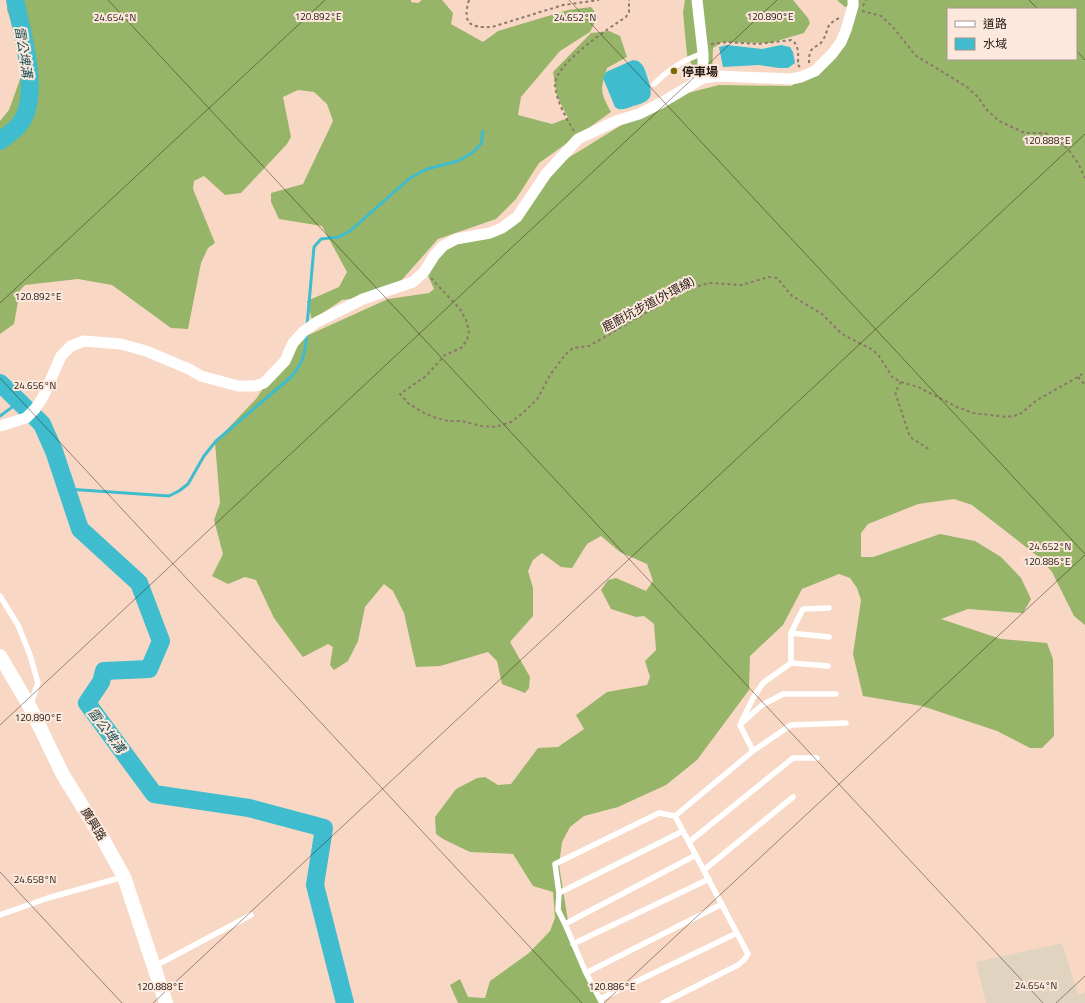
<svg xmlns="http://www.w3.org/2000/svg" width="1085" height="1003" viewBox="0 0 1085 1003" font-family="'Titillium Web','Noto Sans TC',sans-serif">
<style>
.education{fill:#e0d4c0}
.forest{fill:#96b568;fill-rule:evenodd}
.water{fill:#3fbccd}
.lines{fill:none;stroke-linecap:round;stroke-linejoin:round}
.stream{stroke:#3fbccd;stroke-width:3}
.river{stroke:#3fbccd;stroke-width:18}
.path{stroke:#8d776a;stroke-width:2;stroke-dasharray:3 3;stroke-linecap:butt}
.service{stroke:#fff;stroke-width:5.5}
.minor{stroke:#fff;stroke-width:11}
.tertiary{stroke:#fff;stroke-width:14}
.ticks{fill:none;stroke:#231811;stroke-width:1;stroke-opacity:0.45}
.poi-dot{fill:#7d6900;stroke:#fce8dc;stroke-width:1.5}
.labels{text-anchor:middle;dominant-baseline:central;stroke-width:4;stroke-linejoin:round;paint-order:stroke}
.poi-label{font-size:12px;font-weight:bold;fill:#231811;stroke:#fce8dc;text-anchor:start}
.street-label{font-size:12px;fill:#231811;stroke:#fce8dc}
.water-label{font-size:13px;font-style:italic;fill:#1f535a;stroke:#fce8dc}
.ticks-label{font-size:10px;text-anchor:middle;fill:#231811;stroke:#fce8dc;stroke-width:4;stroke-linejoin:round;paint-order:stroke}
</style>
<rect width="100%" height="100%" fill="#f8d8c4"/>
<path class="education" d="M1062 943 1078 995 1085 992V1003H986L976 962Z"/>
<path class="forest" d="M8 0H411V2L418 3 422 0H442L453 13 451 24 483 42 498 31 568 10 591 7 598 16 590 32 560 51 521 97 518 115 552 124 568 118 557 96 553 72 591 33 609 31 620 36 627 57 607 68C600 90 600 92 611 112L539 163 516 199 496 219 438 239 400 282 373 296 342 300 312 320 307 301 339 287 347 272 322 226 279 219 271 202V193L303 184 333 121 327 104 314 92 298 90 283 97 291 137 287 144 241 193 225 195 204 176 194 181 193 189 215 243 208 248 201 263 188 329 171 328 112 285 78 279 25 285 20 290 14 324 0 334V121L9 110 24 68 23 51 7 10Z
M685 0H793L808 18 810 23 804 33 770 43 722 42 713 48 712 72 695 71 687 55 683 12Z
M837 0H1085V625L1074 616 1052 572 1040 558 972 505 954 499 918 504 868 524 861 533V557H873L940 534 975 541 1001 557 1021 578 1031 599 1023 613 968 609 941 619 1001 639 1047 643 1053 659 1054 736 1042 748H1030L997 731 922 706 863 696 853 654 861 600 857 588 850 578 839 574 802 589 783 625 750 656 749 690 697 760 666 785 618 807 584 816 570 827 562 842 559 865 572 946 605 1003H458L450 985 460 979 468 997 485 998 490 981 529 953 550 931 555 918 553 892 533 886 513 854 470 852 443 839 436 834 435 817 456 789 477 778 485 777 498 785 511 784 538 748 558 747 584 729 576 715 607 692 647 685 650 677 645 661 656 650 654 624 644 616 636 617 611 609 601 590 608 580 616 578 646 591 653 581 647 564 620 552 601 536 587 544 572 568 561 567 542 553 533 560 528 571 533 588V616L510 642 530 677 529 688 525 693 502 684 497 661 488 652 440 666 416 667 404 613 393 591 384 584 365 607 358 641 348 661 334 670 330 665 333 647 328 644 303 657 299 652 274 618 256 580 245 577 228 584 212 576 223 554 214 520 220 503 215 442 256 399 289 351 304 337 388 299 429 293 434 289 425 269 440 249 496 233 560 163 641 113 684 94 719 85 791 86 822 67 837 50 850 5 845 7ZM948 9H1076V59H948Z"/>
<path class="water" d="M727 45 762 49 781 45 790 47 793 52 795 63 788 68H779L759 65 723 67 719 47Z
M633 60 638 61C644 65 645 70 647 76 653 95 654 101 633 106 628 108 623 110 618 109L615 107 603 78 606 72Z"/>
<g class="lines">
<path class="stream" d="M307 326 314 247 321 239 339 237 350 231 410 178 427 169 458 161 472 153 481 144 483 131
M0 416 19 402
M67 489 169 496 179 491 188 484 204 456 216 441 291 377C304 362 305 353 307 333"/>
<path class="river" d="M0 141C6 136 14 131 19 125 42 97 22 33 15 0
M0 383 42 424 54 451 80 529 139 583 161 641 149 669 104 671 101 682 87 703 154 794 249 808 324 828 315 885 345 1003"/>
<path class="path" d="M469 0C462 24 470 28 492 27L563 5 599 0
M863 6 866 0
M862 11 881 16 893 27 915 55 967 87 978 97 987 110 999 121 1025 133H1045L1056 139 1068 149 1078 163 1085 178
M711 44 727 42 758 44 791 40C800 44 798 57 798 65L800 67
M809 63C809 60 809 56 810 53 812 46 820 46 823 40 830 28 824 26 839 18
M574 131C566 118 557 102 555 86 553 65 609 28 626 17L629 12V0
M431 278 460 309 466 320 469 331 467 340 461 348 445 355 426 376 400 394 408 403 422 412 433 417 448 421H462L481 426 495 427 511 422 523 413 538 398 550 375 565 355 573 348 589 346 661 304 684 292 701 285 711 283 742 285 768 277 777 278 792 296 822 314 842 334 873 350 879 356 893 378 901 382 918 387 957 407 973 413 1007 417 1019 415 1037 400 1078 377 1085 372
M1078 377 1085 385
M901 382 895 392 910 437 930 450"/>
<path class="service" d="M654 84C672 67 680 62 703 53
M0 596 18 625 30 655 38 683 31 703
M791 633 829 637
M791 663 828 666
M743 722 762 705 783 694H836
M753 751 791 725 846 723
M689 842 793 758H817
M704 870 793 797
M559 893 683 831
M0 915 48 898 123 877
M565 924 696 855
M573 944 709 879
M155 966 251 915
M586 973 722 904
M600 999 737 933
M602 1003 586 973 565 924 558 910 559 893 555 864 659 813 675 816
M663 1003 738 965 744 960 748 954 675 816 753 751 740 725 753 698 763 683 791 663V633L803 609 829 608"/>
<path class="minor" d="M697 0 703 53V78
M0 426 26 418 35 409 43 397 61 356 71 346 84 341 121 344 146 351 189 369 201 376 238 386H255L264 383 285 361 293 343 304 331 317 322 363 299 413 282 424 272 434 256 443 246 456 239 490 233 502 228 517 217 546 174 578 139 616 121 639 114 661 103 703 78 718 76 791 79 801 77 815 71 832 54 841 42 846 30 853 6V0"/>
<path class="tertiary" d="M0 656 30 707 63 775 104 841 124 877 166 1003"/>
</g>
<path class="ticks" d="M108 0 1043 1003M569 0 1085 554M1029 0 1038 9M1076 50 1085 60M0 303 325 0M0 378 582 1003M0 725 777 0M0 872 122 1003M153 1003 1085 134M604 1003 1085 555M1056 1003 1085 976"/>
<circle class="poi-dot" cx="674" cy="71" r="4"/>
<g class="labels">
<g class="poi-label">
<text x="682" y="71">停車場</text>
</g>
<g class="street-label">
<text transform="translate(648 304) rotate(-28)">鹿廚坑步道(外環線)</text>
<text transform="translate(94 824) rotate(58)">廣興路</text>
</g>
<g class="water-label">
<text transform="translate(24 52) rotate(81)">雷公埤溝</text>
<text transform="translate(107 730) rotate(53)">雷公埤溝</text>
</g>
</g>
<g class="ticks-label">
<text x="318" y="20">120.892°E</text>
<text x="770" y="20">120.890°E</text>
<text x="115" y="21">24.654°N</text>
<text x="575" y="21">24.652°N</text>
<text x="1047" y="144">120.888°E</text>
<text x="38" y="300">120.892°E</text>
<text x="35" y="389">24.656°N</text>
<text x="1050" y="550">24.652°N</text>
<text x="1047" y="565">120.886°E</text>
<text x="38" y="721">120.890°E</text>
<text x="35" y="883">24.658°N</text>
<text x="1036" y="989">24.654°N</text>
<text x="160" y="990">120.888°E</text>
<text x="612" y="990">120.886°E</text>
</g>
<rect x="947" y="8" width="130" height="52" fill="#fce8dc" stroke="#a5958b"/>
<rect x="955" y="21" width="20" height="6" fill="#ffffff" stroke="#a5958b"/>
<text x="983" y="28" font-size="12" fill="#231811">道路</text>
<rect x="955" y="38" width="20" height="12" fill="#3fbccd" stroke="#a5958b"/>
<text x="983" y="48" font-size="12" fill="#231811">水域</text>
</svg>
